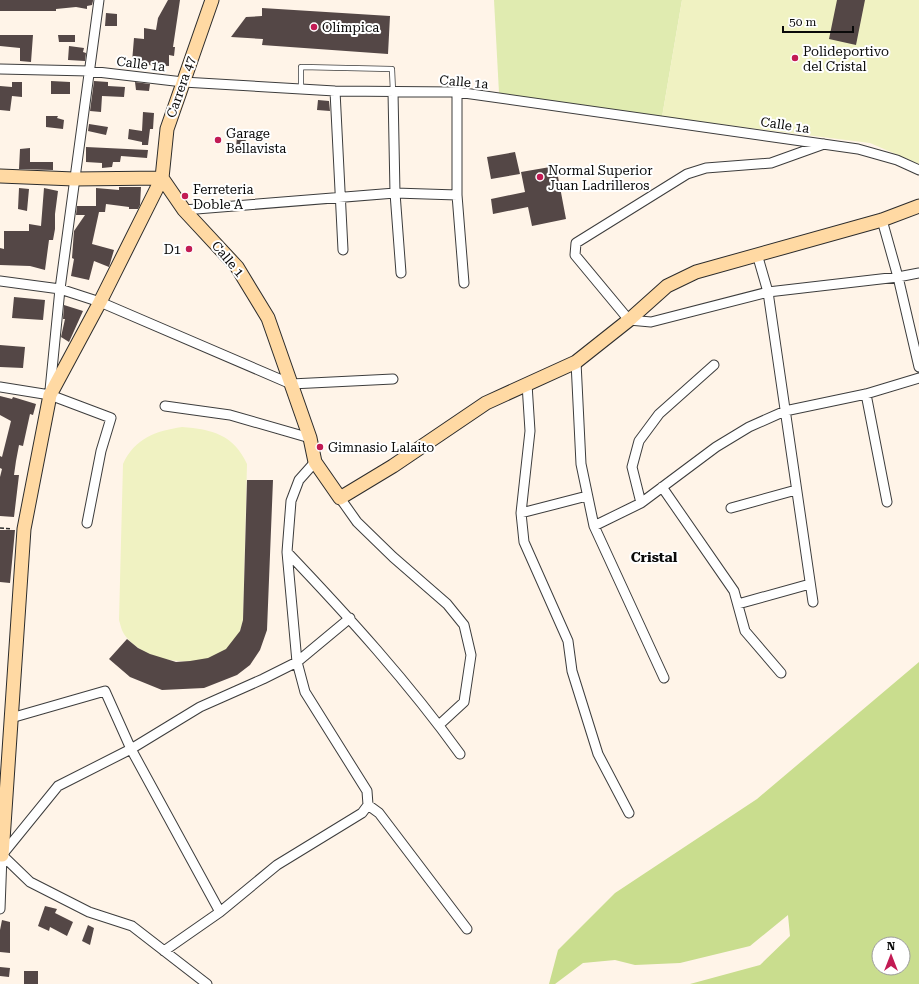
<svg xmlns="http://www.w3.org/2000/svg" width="919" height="984" viewBox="0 0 919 984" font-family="'Roboto Serif',serif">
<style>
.green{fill:#e0ebb0}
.forest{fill:#c9dd8e;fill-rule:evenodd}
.pitch{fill:#f0f2c2}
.building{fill:#544746}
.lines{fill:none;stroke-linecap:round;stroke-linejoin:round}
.lane-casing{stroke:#3d3d3d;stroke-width:6}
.street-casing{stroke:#3d3d3d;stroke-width:11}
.secondary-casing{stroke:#2c2c2c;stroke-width:15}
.path{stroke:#2c2c2c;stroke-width:1.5;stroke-dasharray:4 2;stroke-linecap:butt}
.lane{stroke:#fff;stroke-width:4.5}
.street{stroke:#fff;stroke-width:9}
.secondary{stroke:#ffd9a3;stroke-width:13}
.poi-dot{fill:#c21b54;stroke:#fff;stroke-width:1.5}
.labels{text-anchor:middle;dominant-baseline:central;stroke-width:4;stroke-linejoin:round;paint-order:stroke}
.poi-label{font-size:13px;fill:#0a0a0a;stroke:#fff;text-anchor:start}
.street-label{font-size:13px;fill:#0a0a0a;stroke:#fff}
.neighbourhood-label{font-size:14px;font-weight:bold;fill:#0a0a0a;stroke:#fff}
</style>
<rect width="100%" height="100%" fill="#fff4e8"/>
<path class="green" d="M494 0H682L662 117 640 115 499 93Z"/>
<path class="forest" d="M919 662V984H690L760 965 790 936 788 915 750 946 680 963 635 965 615 960 583 963 555 984H549L558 950 615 893 757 799ZM879 944H903V968H879Z"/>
<path class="pitch" d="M682 0H919V164L870 143 662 117Z
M182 427C212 429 234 435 247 464L243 620C241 631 235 642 227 649 201 670 149 663 128 639 122 633 121 627 119 620L123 464C135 438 156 431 182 427Z"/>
<path class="building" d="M0 0H93V1L92 5 87 6V9L76 7 56 9V11H0Z
M168 0H180L173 47H175L174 56 169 55V66L146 65V63L132 62 134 38 144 39V28L156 30 158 18Z
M837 0H865L856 45 829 39Z
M262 8 390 16 388 54 262 45 263 39 231 37 246 17 262 16Z
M106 13 117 14V26H105Z
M0 35H33L31 62 20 61V48L0 46Z
M58 35H75V42H59Z
M69 46 84 48 83 52 86 53 85 61 68 60Z
M51 81 70 82V94H51Z
M94 81 108 82V86L125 87 124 97 102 96 101 112 90 111Z
M12 82H22V97L12 96 10 111 0 110V86L12 87Z
M135 82 150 84 149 91 136 90Z
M318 100 329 101 330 111 317 110Z
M143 112 154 113 153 129H150L148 145H142V142L128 139 129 129 142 131Z
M46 116H58L57 118 64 120 63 129 46 127Z
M89 124 108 127 106 135 88 131Z
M237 136 246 137 245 149 236 148Z
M86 147 148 150 147 158 121 156 120 162H113L112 167 102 168V163L86 162Z
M30 148V162H53V170L19 169 20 149Z
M515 152 520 174 491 179 487 157Z
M556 166 566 219 532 226 528 207 493 214 491 199 525 192 521 172Z
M119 187H141L140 205 138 209H129V207L106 204 105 212H99L92 244 114 250 109 267 94 261 89 280 71 276 74 259 72 258 74 231 85 215H76L77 206H96V188L119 190Z
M19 188 29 189 27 211 18 209Z
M44 188 58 191 55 214V229L53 240H49L45 270 30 266 0 265V248L4 249V231H29V224L41 226Z
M14 297 45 300 43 320 12 318Z
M64 305 83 311 69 342 61 337 65 319H63Z
M0 345 25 347 23 368 0 367Z
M0 396 12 399 13 397 36 404 33 415 30 414 23 446 19 445 16 461 14 475H19L14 517 0 516V477L2 469 0 468V456L2 457 11 421 0 415Z
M247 480H273L267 630 260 650 250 665 237 675 204 688 162 690 130 677 109 659 127 639 138 648 150 654 176 662 190 661 208 658 226 649 240 631 243 620Z
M0 530H15L10 583 0 582Z
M45 906 57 909 55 913 73 922 67 936 50 927 49 931 38 926Z
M2 920 10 922V953L0 952V930Z
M88 925 94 928 90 945 82 941Z
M0 967 10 968 9 977 0 976Z
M24 971H38V984H24Z"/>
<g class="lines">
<defs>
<path id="lane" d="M301 89V67L392 69 393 92"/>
<path id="street" d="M0 69 89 71 183 82 335 91 457 92 858 149 897 160 919 170
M335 91 343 250
M393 92 395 193 401 273
M457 92V195L464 283
M824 144 771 163 706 168 687 174 576 243 575 255 629 320 651 322 768 292 898 277 919 273
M184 210 395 193 457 195
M882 220 898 277 919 367
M757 254 768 292 813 602
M0 281 60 289 100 302 291 384 393 379
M576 362 581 464 594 526 664 678
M527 384 530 431 521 513 524 542 568 641 572 671 598 754 629 813
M0 387 50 395 111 418 101 451 87 523
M50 390 60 289 99 0
M866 394 887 502
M165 406 230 415 310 438
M662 487 734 591 745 631 781 673
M340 498 357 522 393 557 447 604 464 625 471 655 464 702 439 725
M641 503 632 467 639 441 659 414 714 365
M731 508 796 490
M521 513 587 496
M594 526 641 503 716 447 749 427 785 411 866 394 919 378
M287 552C348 616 408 682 460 754
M738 604 810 584
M11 718 105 691 131 749 220 912
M368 805 379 813 467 929
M2 855 30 882 89 912 132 926 207 984
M0 909 2 855 58 786 131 749 200 707 263 679 297 662 350 618
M164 951 220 912 277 865 362 813 368 805 367 791 305 692 297 662 287 552 291 501 299 480 315 462"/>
<path id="secondary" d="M0 176 74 179 162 178 184 210 237 267 268 318 310 438 315 462 340 498 393 466 486 403 576 362 629 320 667 286 696 272 882 220 919 206
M2 855 24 529 50 395 100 302 162 178 167 129 212 0"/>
</defs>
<use href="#lane" class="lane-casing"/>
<use href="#street" class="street-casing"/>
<use href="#secondary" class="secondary-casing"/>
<path class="path" d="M0 528 12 529"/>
<use href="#lane" class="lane"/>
<use href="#street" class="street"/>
<use href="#secondary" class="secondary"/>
</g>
<g class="poi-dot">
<circle cx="314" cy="27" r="4"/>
<circle cx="795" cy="58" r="4"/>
<circle cx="218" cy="140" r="4"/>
<circle cx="540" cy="177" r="4"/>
<circle cx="185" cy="196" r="4"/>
<circle cx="189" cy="249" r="4"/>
<circle cx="320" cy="447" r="4"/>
</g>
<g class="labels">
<g class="poi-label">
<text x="322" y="27">Olímpica</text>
<text x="803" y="51">Polideportivo<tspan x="803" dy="15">del Cristal</tspan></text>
<text x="226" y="133">Garage<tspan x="226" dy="15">Bellavista</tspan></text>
<text x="548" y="170">Normal Superior<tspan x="548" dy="15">Juan Ladrilleros</tspan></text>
<text x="193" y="189">Ferreteria<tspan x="193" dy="15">Doble A</tspan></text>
<text x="181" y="249" text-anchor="end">D1</text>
<text x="328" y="447">Gimnasio Lalaito</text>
</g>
<g class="street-label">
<text transform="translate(141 64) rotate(7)">Calle 1a</text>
<text transform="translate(464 82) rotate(5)">Calle 1a</text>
<text transform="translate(181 87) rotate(-71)">Carrera 47</text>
<text transform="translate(785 125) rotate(8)">Calle 1a</text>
<text transform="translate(228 259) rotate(50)">Calle 1</text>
</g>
<g class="neighbourhood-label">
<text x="654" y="557">Cristal</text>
</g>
</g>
<g transform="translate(891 956)"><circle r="19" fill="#ffffff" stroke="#9d9d9d"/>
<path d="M0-3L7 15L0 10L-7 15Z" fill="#c21b54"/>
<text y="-6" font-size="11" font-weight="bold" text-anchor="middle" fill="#0a0a0a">N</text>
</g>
<path d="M783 26v6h70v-6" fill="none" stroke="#0a0a0a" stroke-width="2"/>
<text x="789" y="26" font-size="12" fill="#0a0a0a" stroke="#ffffff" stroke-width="3" paint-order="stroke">50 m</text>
</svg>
